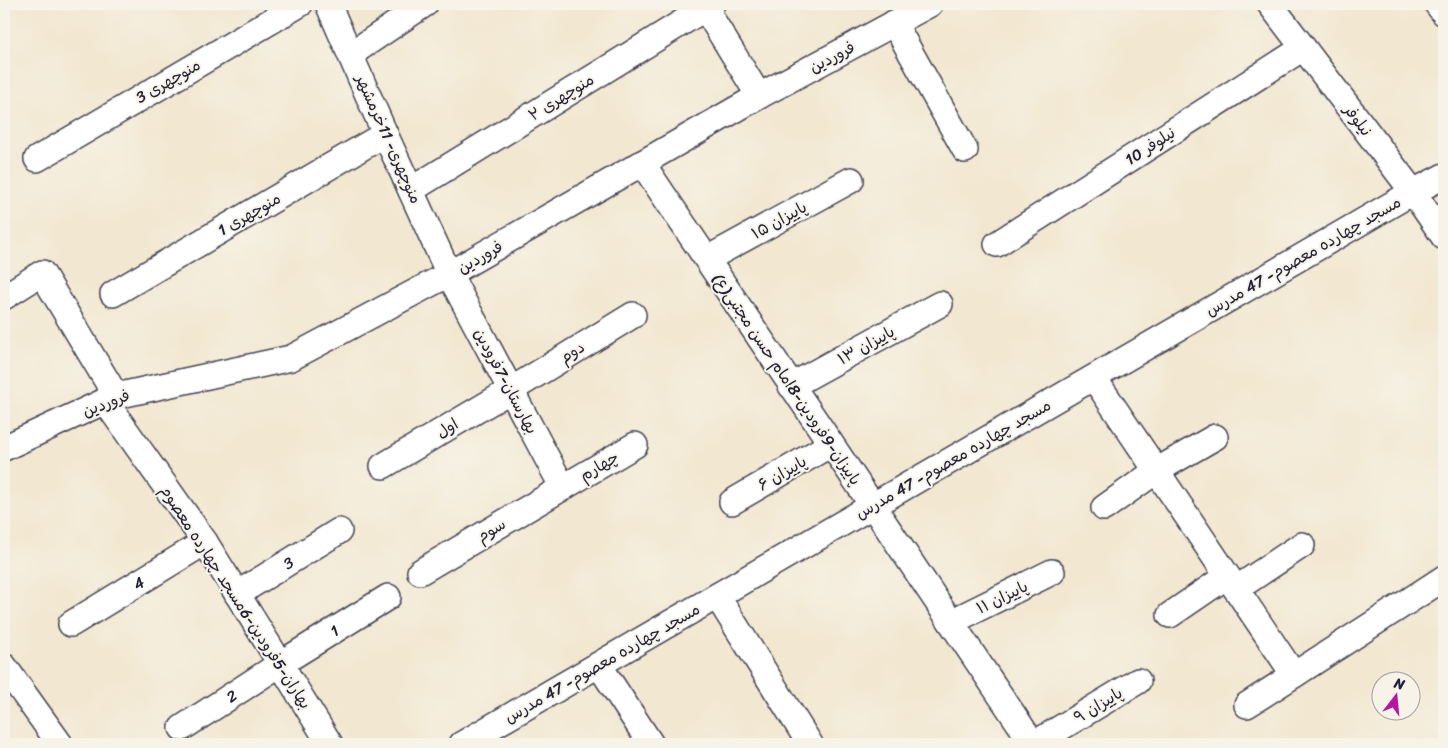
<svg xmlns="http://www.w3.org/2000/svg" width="1448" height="748" viewBox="0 0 1448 748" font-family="Sriracha,'Playpen Sans Arabic',sans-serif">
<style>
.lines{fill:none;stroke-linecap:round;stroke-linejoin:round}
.minor-casing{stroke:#414051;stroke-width:28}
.minor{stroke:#fff;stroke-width:25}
.labels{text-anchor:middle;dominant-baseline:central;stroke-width:4;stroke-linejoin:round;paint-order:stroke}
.street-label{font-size:16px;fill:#22223b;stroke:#f7f3e8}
</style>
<rect width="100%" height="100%" fill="#f7f3e8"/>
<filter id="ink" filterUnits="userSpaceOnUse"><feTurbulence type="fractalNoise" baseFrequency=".02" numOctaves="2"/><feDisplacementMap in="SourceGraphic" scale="10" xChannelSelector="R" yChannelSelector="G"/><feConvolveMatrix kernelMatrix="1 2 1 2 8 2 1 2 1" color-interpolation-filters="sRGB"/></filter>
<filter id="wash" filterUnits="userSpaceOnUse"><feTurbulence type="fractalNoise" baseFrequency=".0096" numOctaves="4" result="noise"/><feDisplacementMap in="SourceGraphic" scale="20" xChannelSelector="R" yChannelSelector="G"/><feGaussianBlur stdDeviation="1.12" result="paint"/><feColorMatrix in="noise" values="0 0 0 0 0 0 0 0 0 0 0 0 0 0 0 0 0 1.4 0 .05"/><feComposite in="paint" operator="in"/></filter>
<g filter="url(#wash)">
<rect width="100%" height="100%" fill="#f2e7d0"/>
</g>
<g filter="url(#ink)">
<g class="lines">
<defs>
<g id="minor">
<path d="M328 4 385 134 449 274 563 488"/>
<path d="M1270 4 1413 192 1444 237"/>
<path d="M1437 4 1444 13"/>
<path d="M705 8 759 96"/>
<path d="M894 23 965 150"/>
<path d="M351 54 425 4"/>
<path d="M37 159 300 4"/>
<path d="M642 163 1033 744"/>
<path d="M411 190 712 4"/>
<path d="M997 244 1303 48"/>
<path d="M707 259 851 180"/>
<path d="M113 294 385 134"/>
<path d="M4 297 42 273 116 396"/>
<path d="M1094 378 1294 675 1444 578"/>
<path d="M791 386 940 304"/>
<path d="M105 401 205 542 330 744"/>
<path d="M4 448 116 396 291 358 449 274 759 96 930 4"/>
<path d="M383 466 511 390 633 315"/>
<path d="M732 502 831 444"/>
<path d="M1104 508 1156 471 1215 437"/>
<path d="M420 572 635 445"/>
<path d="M1236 589 1302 545"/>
<path id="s1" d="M237 594 339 531"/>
<path d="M717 596 810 744"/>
<path d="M1170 615 1227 576"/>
<path d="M951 622 1052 572"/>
<path id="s2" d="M71 624 205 542"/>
<path d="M599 665 651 744"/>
<path d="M4 666 60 744"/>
<path d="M1247 705 1294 675"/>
<path id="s3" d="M182 728 280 664 388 597"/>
<path d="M462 744 1413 192 1444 176"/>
<path d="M1034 744 1138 681"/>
</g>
</defs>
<use href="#minor" class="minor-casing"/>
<use href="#minor" class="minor"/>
</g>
</g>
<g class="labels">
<g class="street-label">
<text transform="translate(832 57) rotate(-28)">فروردین</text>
<text transform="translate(168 81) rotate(-30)">منوچهری 3</text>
<text transform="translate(561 97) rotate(-32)">منوچهری ۲</text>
<text transform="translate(1358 120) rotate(53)">نیلوفر</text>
<text transform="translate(389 139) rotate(66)">منوچهری- 11خرمشهر</text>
<text transform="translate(1150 146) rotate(-33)">نیلوفر 10</text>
<text transform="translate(249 214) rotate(-30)">منوچهری 1</text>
<text transform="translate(779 220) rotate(-29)">پاییزان ۱۵</text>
<text transform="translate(1303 256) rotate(-30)">مسجد چهارده معصوم- 47 مدرس</text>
<text transform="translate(480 257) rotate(-30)">فروردین</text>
<text transform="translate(866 345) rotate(-29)">پاییزان ۱۳</text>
<text transform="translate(572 352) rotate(-32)">دوم</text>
<text transform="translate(787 379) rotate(56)">پاییزان-9فرودین-8امام حسن مجتبی(ع)</text>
<text transform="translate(506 381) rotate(62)">بهارستان-7فرودین</text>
<text transform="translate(106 403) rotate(-21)">فروردین</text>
<text transform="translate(447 428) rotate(-31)">اول</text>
<text transform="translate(953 459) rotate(-30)">مسجد چهارده معصوم- 47 مدرس</text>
<text transform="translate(599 466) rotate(-31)">چهارم</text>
<text transform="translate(782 473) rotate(-30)">پاییزان ۶</text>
<text transform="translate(491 530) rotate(-31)">سوم</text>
<text stroke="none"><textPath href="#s1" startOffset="60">3</textPath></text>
<text stroke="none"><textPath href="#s2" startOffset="79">4</textPath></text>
<text transform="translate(236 597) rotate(57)">بهاران-5فرودین-6مسجد چهارده معصوم</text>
<text transform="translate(1002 597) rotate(-26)">پاییزان ۱۱</text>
<text stroke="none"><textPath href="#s3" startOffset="181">1</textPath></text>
<text transform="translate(602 663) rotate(-30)">مسجد چهارده معصوم- 47 مدرس</text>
<text stroke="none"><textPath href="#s3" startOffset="59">2</textPath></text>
<text transform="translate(1098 705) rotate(-31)">پاییزان ۹</text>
</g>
</g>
<rect width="1448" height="748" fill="none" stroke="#f7f3e8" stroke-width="20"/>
<g transform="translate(1396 696) rotate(16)"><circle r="24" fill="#f7f3e8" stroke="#a29fa3"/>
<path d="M0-4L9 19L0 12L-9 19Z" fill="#b5179e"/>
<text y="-8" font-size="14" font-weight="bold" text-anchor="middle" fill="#22223b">N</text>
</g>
</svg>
